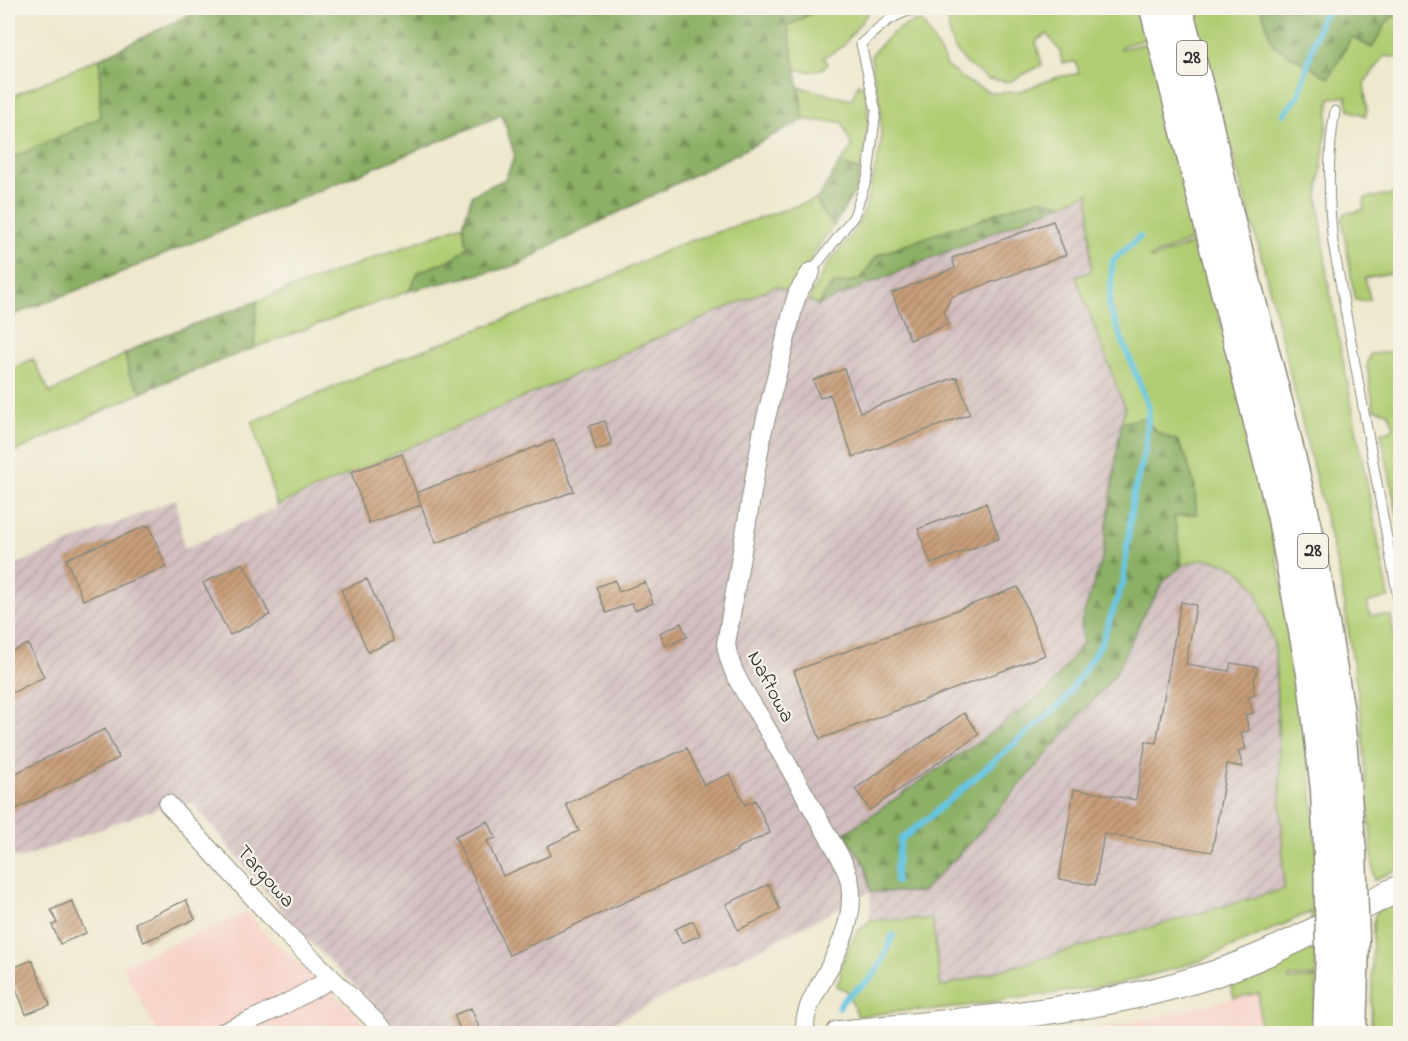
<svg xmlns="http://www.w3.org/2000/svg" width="1408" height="1041" viewBox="0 0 1408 1041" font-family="'Indie Flower',sans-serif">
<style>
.built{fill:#f7d1c7}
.industrial{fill:url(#industrial-furrows)}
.green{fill:#b0cd73;stroke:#6e7c4f;stroke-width:1.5}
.forest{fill:url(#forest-firs);stroke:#5c6e48;stroke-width:1.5}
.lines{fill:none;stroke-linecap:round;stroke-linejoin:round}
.stream{stroke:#65c5e3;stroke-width:6}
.building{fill:url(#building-hatch)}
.lane-casing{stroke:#8c8a7c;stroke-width:11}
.street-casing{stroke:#8c8a7c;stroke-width:20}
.secondary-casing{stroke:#8c8a7c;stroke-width:28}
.primary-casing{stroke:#8c8a7c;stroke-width:31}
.lane{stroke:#fff;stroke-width:9}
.street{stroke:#fff;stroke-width:18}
.secondary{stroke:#fff;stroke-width:26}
.primary{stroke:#fff;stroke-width:28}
.primary-bridge-casing{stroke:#8c8a7c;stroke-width:31;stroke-linecap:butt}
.primary-bridge{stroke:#fff;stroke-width:28}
.labels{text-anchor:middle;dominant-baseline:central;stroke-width:4.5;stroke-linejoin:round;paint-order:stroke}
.shield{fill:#f7f3e8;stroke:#686764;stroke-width:1.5}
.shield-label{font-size:20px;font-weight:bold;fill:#2b2b2b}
.street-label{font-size:21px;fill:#2b2b2b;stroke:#f7f3e8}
</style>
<defs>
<pattern id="industrial-furrows" width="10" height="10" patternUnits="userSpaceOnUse" patternTransform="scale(1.5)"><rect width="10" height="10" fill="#d2bfc0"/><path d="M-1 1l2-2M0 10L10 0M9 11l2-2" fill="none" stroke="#b4a4a5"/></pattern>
<pattern id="forest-firs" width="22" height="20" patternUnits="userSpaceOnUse" patternTransform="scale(1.5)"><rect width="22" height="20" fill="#8cb065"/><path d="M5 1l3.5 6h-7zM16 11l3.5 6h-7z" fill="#738f53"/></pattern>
<pattern id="building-hatch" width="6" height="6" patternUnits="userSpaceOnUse" patternTransform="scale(1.5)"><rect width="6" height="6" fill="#c89e79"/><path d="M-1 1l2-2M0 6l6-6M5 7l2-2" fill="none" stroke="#a38163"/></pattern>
</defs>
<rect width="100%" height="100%" fill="#f7f3e8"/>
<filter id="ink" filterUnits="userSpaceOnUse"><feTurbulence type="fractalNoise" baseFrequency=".0167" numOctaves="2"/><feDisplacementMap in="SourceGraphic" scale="12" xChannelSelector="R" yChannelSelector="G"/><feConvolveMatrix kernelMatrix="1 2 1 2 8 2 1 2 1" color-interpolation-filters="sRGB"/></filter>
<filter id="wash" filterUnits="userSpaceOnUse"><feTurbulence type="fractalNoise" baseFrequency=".008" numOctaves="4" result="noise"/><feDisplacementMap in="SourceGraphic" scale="24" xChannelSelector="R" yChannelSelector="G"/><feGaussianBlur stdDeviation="1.35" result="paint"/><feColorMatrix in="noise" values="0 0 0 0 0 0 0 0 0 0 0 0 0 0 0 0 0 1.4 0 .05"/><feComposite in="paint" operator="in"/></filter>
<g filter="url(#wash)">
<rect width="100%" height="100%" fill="#eee8ce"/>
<path class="built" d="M247 912 268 937 341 1000 375 1033 208 1034 206 1030 197 1033H158L122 965Z
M1259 993 1260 1033 1058 1034 1087 1032Z"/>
<path class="industrial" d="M1089 192 1091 271 1076 278 1125 408 1121 423 1103 555 1081 623 1083 643 1048 690 984 738 844 834 865 864 871 892H922L969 844 1115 675 1144 614 1165 580 1182 566 1191 562 1208 559 1229 564 1244 574 1256 589 1275 647 1284 889 941 987 932 919 870 920 871 892 593 1033H403L295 927 193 803 168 804 22 858 8 855V568L176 499 184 549 776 286 819 305Z"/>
<path class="green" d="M820 8H865L868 13 842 47 824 57 828 64C817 74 808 72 795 69L788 26Z
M981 8H1141L1150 38 1121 46V49L1149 43 1200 237 1150 257 1151 259 1200 241 1262 484 1296 654 1312 793 1318 864 1316 976 1289 977V980L1317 978 1315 1033H1260L1259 993 1234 998 1231 987 1237 977 1312 945 1311 912 1200 961 1118 984 937 1010H914L858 1016 846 990 836 986 841 976 839 969 851 942 858 931 870 920 932 919 941 987 1284 889 1275 647 1266 620 1256 589 1244 574 1229 564 1208 559 1191 562 1182 566 1174 516 1196 513 1195 487 1187 460 1178 441 1158 433 1143 418 1121 423 1125 408 1076 277 1091 271 1089 193 1062 204 1039 200 1003 210 975 222 952 228 879 255 859 280 832 285 818 305 808 300 828 264 853 233 865 209 881 145 880 102 872 69 871 56C885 38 898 26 920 20L925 26 948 67 968 82 992 93 1018 92 1054 78 1079 73 1076 62 1062 63 1060 51 1047 34 1036 41 1042 65 1009 82 988 79 967 64 954 48 950 38 948 19 951 15H957Z
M1191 8H1261L1273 45 1352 36 1372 48 1388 20 1400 13V58L1385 56 1364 83 1367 109 1366 116 1349 110 1346 96 1330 98 1318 196 1328 283 1389 597 1367 603 1370 615 1391 616 1400 673V868L1374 880 1361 713 1340 577 1261 255Z
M100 58V118L8 160V98Z
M859 83C876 104 866 148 860 171L840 163 852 147 842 122 804 120 799 87 851 100Z
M1400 193V271L1365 278 1370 299 1362 301 1355 300 1342 219 1344 214 1363 210 1365 198Z
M817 199 822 212 834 226 822 240 791 293 776 286 277 506 252 422 412 354 580 291 675 246Z
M463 225 468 247 455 258 419 272 409 291 254 348 257 301Z
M1400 351V523H1399L1381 432 1390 431 1394 426 1388 412 1374 409 1367 366 1370 354Z
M125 354 130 377 143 392 8 455V370L33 359 50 393Z
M1400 899V1033L1371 1034 1373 924 1376 912Z"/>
<path class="forest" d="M203 8H820L788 26 804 120 543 250 519 265 409 291 419 272 455 258 467 247 463 225 472 195 505 179 515 156 502 115 90 285 8 317V160L100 118V58Z
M1261 8H1400V13L1388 20 1372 48 1352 37 1329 78 1273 45Z
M840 163 860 171 856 189 834 226 822 212 817 199Z
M1039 199 1062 204 818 305 832 285 859 280 878 255 952 228 975 222 1003 210Z
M257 301 254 348 172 379 143 392 130 377 125 354 151 340Z
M1143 418 1158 433 1177 441 1187 460 1195 487 1196 514 1174 517 1182 566 1165 580 1144 614 1115 675 969 844 922 892H871L865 864 844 834 984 738 1048 690 1083 643 1081 623 1103 555 1121 423Z"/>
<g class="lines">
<path class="stream" d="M1284 114 1299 95 1321 18 1332 8
M896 882V869L901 839 926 820 1064 701 1101 644 1123 583 1133 497 1145 450 1149 407 1109 307 1113 260 1140 237
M839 1007C846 993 861 989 871 978 882 967 887 949 893 935"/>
</g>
<g id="blocks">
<path class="building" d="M1053 221 1066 255 951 297 944 312 949 324 910 340 892 293 955 268 952 258Z
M844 369 860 412 957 377 970 414 853 457 830 394 820 398 813 380Z
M605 421 612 445 596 450 589 426Z
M554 440 574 491 436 543 416 493Z
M402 454 421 505 369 523 351 472Z
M986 503 999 538 931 564 918 529Z
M149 525 166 567 83 600 66 559Z
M243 563 270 615 230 635 203 583Z
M367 579 394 641 368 652 341 590Z
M615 580 619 592 645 582 653 603 635 610 632 603 606 613 596 587Z
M1018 587 1045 655 820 739 794 671Z
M1181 602 1196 605 1186 664 1229 671 1231 663 1257 667 1253 688 1255 695 1248 697 1253 713 1245 715 1249 730 1241 733 1246 749 1238 751 1243 767 1227 764 1212 852 1104 834 1095 885 1059 879 1074 789 1136 800 1146 741 1156 743Z
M681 623 687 637 666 646 660 633Z
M28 644 44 677 8 695V653Z
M964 713 979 734 870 810 855 789Z
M105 729 119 758 8 813V777Z
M687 748 704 785 730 774 745 805 755 800 770 833 736 849 737 851 509 955 455 836 488 821 496 838 487 841 503 876 551 855 547 846 579 831 566 804Z
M769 884 780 910 738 930 726 904Z
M186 900 195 919 144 942 135 923Z
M72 901 86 933 60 944 52 925 57 923 51 910Z
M693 921 700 935 682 943 675 929Z
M32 960 50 1005 26 1014 15 986 8 990V970Z
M471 1008 479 1027 462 1034 454 1015Z"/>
</g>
</g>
<g filter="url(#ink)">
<use href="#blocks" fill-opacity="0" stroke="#8c8a7c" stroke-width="1.5"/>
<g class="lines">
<defs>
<path id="lane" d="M1335 111C1327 156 1328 198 1333 243L1400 609
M811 272 854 216 868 175 876 111 861 44C881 25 893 13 921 8"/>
<path id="street" d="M168 804 284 931 388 1034
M220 1034 278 1008 331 979
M805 1034C803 1010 815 994 826 974 841 946 855 916 850 883 846 864 834 846 824 829 804 793 784 758 763 722 748 696 730 674 726 644L762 434 794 305 798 292 811 272"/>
<path id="secondary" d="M839 1034C964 1020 1091 1014 1211 975 1277 953 1338 918 1400 888"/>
<path id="primary" d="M1154 8 1281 514 1312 679 1325 790 1328 854
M1178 8 1205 109 1232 227 1280 409 1312 546 1339 706 1352 852
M1327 1034 1330 949
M1352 1034 1355 942"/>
</defs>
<use href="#lane" class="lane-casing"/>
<use href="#street" class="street-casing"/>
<use href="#secondary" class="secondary-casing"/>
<use href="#primary" class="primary-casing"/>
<use href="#lane" class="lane"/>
<use href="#street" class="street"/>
<use href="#secondary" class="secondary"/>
<use href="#primary" class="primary"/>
<defs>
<path id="primary-bridge" d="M1352 852 1355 942
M1328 854 1330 949"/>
</defs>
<use href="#primary-bridge" class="primary-bridge-casing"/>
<use href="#primary-bridge" class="primary-bridge"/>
</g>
</g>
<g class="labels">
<g class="shield">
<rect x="1177" y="41" width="30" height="34" rx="4.5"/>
<rect x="1298" y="534" width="30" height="34" rx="4.5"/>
</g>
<g class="shield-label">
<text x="1192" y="58">28</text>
<text x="1313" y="551">28</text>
</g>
<g class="street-label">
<text transform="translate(770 687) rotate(62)">Naftowa</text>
<text transform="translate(265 877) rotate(48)">Targowa</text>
</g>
</g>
<rect width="1408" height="1041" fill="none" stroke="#f7f3e8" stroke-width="30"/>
</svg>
